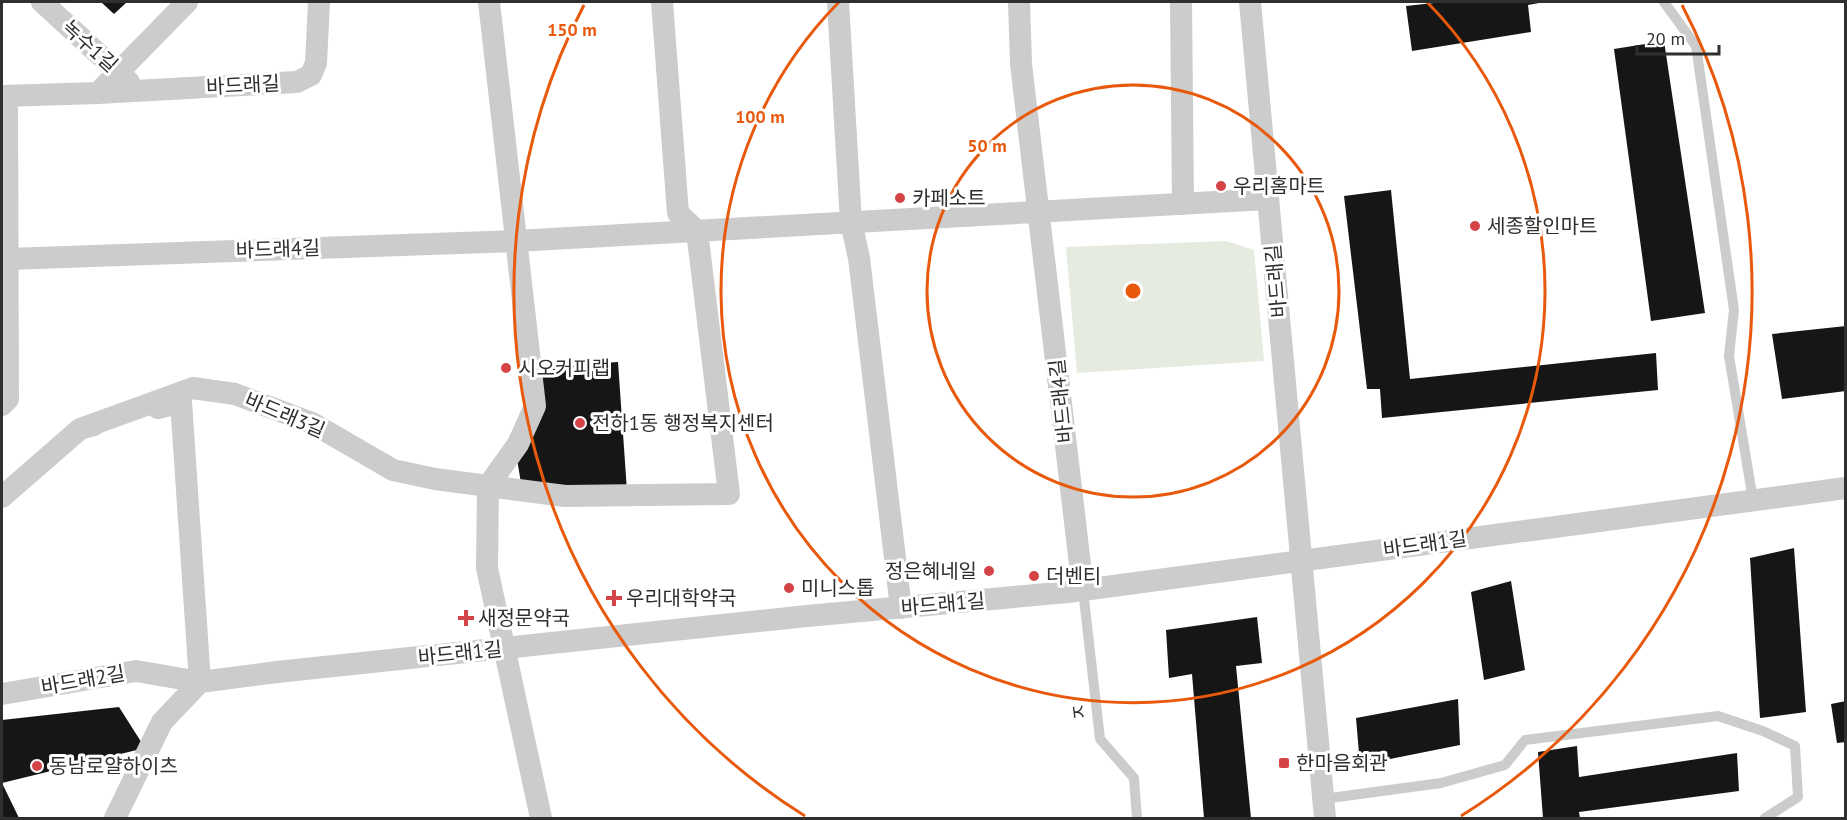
<svg xmlns="http://www.w3.org/2000/svg" width="1847" height="820" viewBox="0 0 1847 820" font-family="'PT Sans','Noto Sans KR',sans-serif">
<style>
.green{fill:#e5ebdf}
.building{fill:#161616}
.lines{fill:none;stroke-linecap:round;stroke-linejoin:round}
.lane{stroke:#ccc;stroke-width:10}
.street{stroke:#ccc;stroke-width:22}
.ring{fill:none;stroke:#e8590c;stroke-width:3}
.poi-dot{fill:#d44346;stroke:#fff;stroke-width:2}
.labels{text-anchor:middle;dominant-baseline:central;stroke-width:6;stroke-linejoin:round;paint-order:stroke}
.street-label{font-size:20px;fill:#2f2f2f;stroke:#fff}
.poi-label{font-size:20px;fill:#2f2f2f;stroke:#fff;text-anchor:start}
.centre{fill:#e8590c;stroke:#fff;stroke-width:3}
.ring-label{font-size:18px;text-anchor:middle;font-weight:bold;fill:#e8590c;stroke:#fff;stroke-width:6;stroke-linejoin:round;paint-order:stroke}
</style>
<rect width="100%" height="100%" fill="#fff"/>
<path class="green" d="M1226 241 1254 250 1264 361 1077 373 1066 247Z"/>
<path class="building" d="M101 2H127L114 14Z
M1443 2H1539V3L1528 5 1531 32 1412 51 1406 6Z
M1664 41 1705 313 1651 321 1614 49Z
M1391 190 1410 379 1656 353 1658 390 1382 418 1380 389H1367L1344 196Z
M1846 326V391L1782 399 1772 334Z
M618 362 627 491 521 483 517 459 541 367Z
M1794 548 1806 712 1760 718 1750 558Z
M1511 581 1525 670 1484 680 1471 592Z
M1257 617 1262 663 1236 666 1251 818H1204L1192 674 1169 678 1166 630Z
M1458 699 1460 745 1360 765 1356 718Z
M1846 701V742L1837 743 1831 704Z
M119 707 145 748 2 783 19 818H2V720Z
M1577 746 1579 777 1737 753 1739 791 1579 812 1580 818H1543L1538 752Z"/>
<g class="lines">
<path class="lane" d="M1664 2 1696 46 1734 310 1729 356 1753 500
M1083 590 1100 739 1134 778 1137 818
M1323 799 1441 783 1505 765 1525 740 1718 716 1763 731 1795 746 1798 797 1765 818"/>
<path class="street" d="M42 2 129 82
M489 2 535 406 518 444 488 486 487 568 541 818
M662 2 678 213 697 231
M838 2 851 222 859 258 901 608
M1019 2 1021 64 1083 590
M1181 2 1183 204
M1250 2 1325 818
M98 93 297 82 311 75 316 63 319 2
M2 96 98 93 187 2
M8 259 515 241 1268 199
M2 405 8 399 7 96
M80 429 193 388 235 394 312 423 393 470 435 479 565 496 729 494 697 231
M2 497 80 429 94 425
M2 694 136 671 200 682 181 402 158 408
M115 818 162 722 200 682 277 672 807 616 1068 592 1846 488"/>
</g>
<g class="ring">
<circle cx="1133" cy="291" r="206"/>
<path d="M1427 2A412 412 0 1 1 839 2"/>
<path d="M805 816A619 619 0 0 1 584 5M1682 5A619 619 0 0 1 1461 816"/>
</g>
<g class="poi-dot">
<circle cx="1221" cy="186" r="6"/>
<circle cx="900" cy="198" r="6"/>
<circle cx="1475" cy="226" r="6"/>
<circle cx="506" cy="368" r="6"/>
<circle cx="580" cy="423" r="6"/>
<circle cx="989" cy="571" r="6"/>
<circle cx="1034" cy="576" r="6"/>
<circle cx="789" cy="588" r="6"/>
<path d="M611 589h6v6h6v6h-6v6h-6v-6h-6v-6h6z"/>
<path d="M463 609h6v6h6v6h-6v6h-6v-6h-6v-6h6z"/>
<rect x="1278" y="757" width="12" height="12" rx="3"/>
<circle cx="37" cy="766" r="6"/>
</g>
<g class="labels">
<g class="street-label">
<text transform="translate(90 46) rotate(42)">녹수1길</text>
<text transform="translate(243 85) rotate(-3)">바드래길</text>
<text transform="translate(278 249) rotate(-2)">바드래4길</text>
<text transform="translate(1276 281) rotate(-95)">바드래길</text>
<text transform="translate(1061 401) rotate(-96)">바드래4길</text>
<text transform="translate(285 415) rotate(23)">바드래3길</text>
<text transform="translate(1425 544) rotate(-8)">바드래1길</text>
<text transform="translate(943 604) rotate(-5)">바드래1길</text>
<text transform="translate(460 653) rotate(-6)">바드래1길</text>
<text transform="translate(83 680) rotate(-10)">바드래2길</text>
<text transform="translate(1079 712) rotate(-97)">ㅈ</text>
</g>
<g class="poi-label">
<text x="1233" y="186">우리홈마트</text>
<text x="912" y="198">카페소트</text>
<text x="1487" y="226">세종할인마트</text>
<text x="518" y="368">시오커피랩</text>
<text x="592" y="423">전하1동 행정복지센터</text>
<text x="977" y="571" text-anchor="end">정은혜네일</text>
<text x="1046" y="576">더벤티</text>
<text x="801" y="588">미니스톱</text>
<text x="626" y="598">우리대학약국</text>
<text x="478" y="618">새정문약국</text>
<text x="1296" y="763">한마음회관</text>
<text x="49" y="766">동남로얄하이츠</text>
</g>
</g>
<circle cx="1133" cy="291" r="9" class="centre"/>
<g class="ring-label">
<text x="572" y="36">150 m</text>
<text x="760" y="123">100 m</text>
<text x="987" y="152">50 m</text>
</g>
<rect width="1847" height="820" fill="none" stroke="#2f2f2f" stroke-width="6"/>
<path d="M1637 45v9h82v-9" fill="none" stroke="#2f2f2f" stroke-width="3"/>
<text x="1646" y="45" font-size="18" fill="#2f2f2f" stroke="#ffffff" stroke-width="4.5" paint-order="stroke">20 m</text>
</svg>
